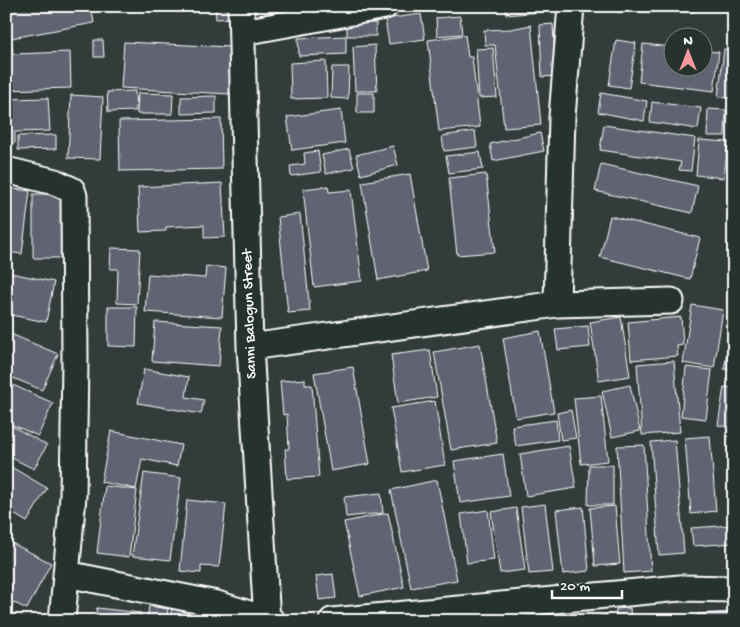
<svg xmlns="http://www.w3.org/2000/svg" width="740" height="627" viewBox="0 0 740 627" font-family="'Gochi Hand',sans-serif">
<style>
.building{fill:#616471;stroke:#fff}
.lines{fill:none;stroke-linecap:round;stroke-linejoin:round}
.minor-casing{stroke:#fff;stroke-width:29}
.minor{stroke:#26332d;stroke-width:25}
.labels{text-anchor:middle;dominant-baseline:central;stroke-width:4;stroke-linejoin:round;paint-order:stroke}
.street-label{font-size:15px;fill:#fff;stroke:#26332d}
</style>
<rect width="100%" height="100%" fill="#323d3b"/>
<filter id="ink" filterUnits="userSpaceOnUse"><feTurbulence type="fractalNoise" baseFrequency=".02" numOctaves="2"/><feDisplacementMap in="SourceGraphic" scale="10" xChannelSelector="R" yChannelSelector="G"/><feConvolveMatrix kernelMatrix="1 2 1 2 8 2 1 2 1" color-interpolation-filters="sRGB"/></filter>
<g filter="url(#ink)">
<path class="building" d="M6 6H91L94 23 6 39Z
M215 6H232L233 18 216 19Z
M297 6H328L298 10Z
M471 6H489L490 10 471 11Z
M505 6H540V12L506 15Z
M617 6H694V12H617Z
M705 6H734V8Z
M421 14 425 39 389 44 385 19Z
M460 16 462 34 437 36 436 18Z
M347 23H376V36H347Z
M553 24 556 76 542 77 540 25Z
M531 25 541 125 504 128 495 45H485L484 30 511 29Z
M465 35 468 57H472L480 127 439 131 428 40Z
M346 36V54L299 56 298 38Z
M94 40H103L104 57H94Z
M616 40 636 43 629 88 609 85Z
M124 42 231 47 229 94 121 88Z
M6 43H12L13 54 70 52 71 88 6 90Z
M643 44 672 47V68H702V51L719 52 714 91 639 82Z
M375 45 377 91H355L353 47Z
M493 48 497 97 479 98 476 49Z
M724 49 734 50V99L718 97Z
M326 61 327 98 291 99 290 63Z
M332 67H349L348 99 331 98Z
M135 91 136 111 108 112 107 92Z
M138 93 173 94 172 114H137Z
M357 93H374V113H357Z
M601 93 647 101 644 121 598 112Z
M71 95 103 97 100 159 68 158Z
M216 96V113L181 114V97Z
M48 98 50 131 15 132V143H6V99Z
M652 102 701 108 698 129 650 122Z
M708 109 726 110 725 136H707Z
M341 110 345 143 292 150 287 117Z
M221 119 222 169 120 171 119 121Z
M604 125 695 138 691 171 679 170 681 162 600 150Z
M475 131 477 147 444 151 442 136Z
M540 133 544 151 493 161 490 144Z
M56 135V149L18 150V136Z
M699 140 728 142 724 178 696 175Z
M393 146 398 165 361 175 356 155Z
M349 149 354 168 326 174 322 155Z
M318 151 321 172 291 176 290 166 305 164 304 153Z
M480 152 483 169 449 173 446 156Z
M601 164 698 186 692 213 595 191Z
M410 174 427 271 378 280 362 182Z
M486 174 495 252 457 255 449 178Z
M222 183 225 237 204 238V225L166 227V231L140 232 138 187Z
M328 186 329 192 351 190 362 281 314 287 303 189Z
M6 188 30 191 22 254 6 252Z
M33 194H68V258H33Z
M300 214 310 311 288 313 278 217Z
M610 216 700 238 690 279 600 257Z
M111 248 140 249 137 304 117 303 118 269H110Z
M206 266 226 268 222 317 145 312 148 274 205 278Z
M6 272 54 282 46 322 6 314Z
M734 274V296H730Z
M692 305 723 310 714 368 683 363Z
M108 307H137L136 347 108 346Z
M621 317 630 376 599 381 590 322Z
M681 317 683 345 677 346 678 356 631 360 628 322Z
M155 322 222 326 219 366 152 361Z
M588 326 590 347 558 350 555 329Z
M731 330 734 331V371L724 369Z
M540 331 554 412 516 418 503 338Z
M6 332 58 354 42 390 6 375Z
M480 344 497 443 451 450 434 352Z
M430 350 437 397 398 403 391 355Z
M674 361 680 432 642 435 637 364Z
M353 367 370 464 331 471 314 373Z
M686 367 712 370 706 419 681 416Z
M144 369 189 377 186 397 204 400 201 414 138 403Z
M305 379V385H312L319 477 287 479 285 449H289L287 414 283 415 280 381Z
M6 382 53 403 38 436 6 422Z
M630 385 640 431 612 437 602 391Z
M724 387 734 388V428L718 425Z
M601 396 608 461 581 464 574 398Z
M435 401 445 465 402 472 391 408Z
M571 410 576 438 561 440 557 413Z
M556 420 558 440 516 446 512 426Z
M8 424 47 445 34 469 6 455Z
M111 431 181 445 177 466 142 459 136 489 101 482Z
M710 436 716 511 691 514 685 438Z
M675 440 684 553 659 555 651 442Z
M644 445 651 571 624 573 617 446Z
M569 446 576 488 526 496 520 454Z
M503 454 509 496 460 503 454 461Z
M6 464 47 488 27 522 6 509Z
M589 465H613V505H588Z
M144 473 181 478 170 560 132 556Z
M437 480 457 580 411 588 391 490Z
M105 486 137 490 129 557 97 553Z
M381 493 383 513 346 517 344 497Z
M187 500 226 504 219 567 201 566V573L180 571Z
M545 504 553 572 529 574 521 507Z
M615 506 620 564 595 566 590 508Z
M583 507 589 571 563 574 556 510Z
M516 508 525 570 500 573 491 512Z
M488 510 494 560 467 563 461 514Z
M388 513 404 587 360 596 344 522Z
M734 525V543L693 546 691 528Z
M6 540 51 563 27 609 6 599 12 587 6 584Z
M333 574 336 598 319 600 316 576Z
M149 606 168 609 166 621H95L97 608 141 613 140 618 147 620Z
M172 608 217 618 216 621H169Z
M630 608 631 621H616V609Z
M734 612V621H698V614Z
M607 615 608 621H572Z"/>
<g class="lines">
<defs>
<path id="minor" d="M241 6 250 347 267 621
M243 32 385 6
M6 170 55 182 72 190 74 196 75 361 73 496 62 621
M557 304 562 117 571 6
M250 347 557 304 671 301
M66 574 217 604 272 621
M332 621 680 588 734 589"/>
</defs>
<use href="#minor" class="minor-casing"/>
<use href="#minor" class="minor"/>
</g>
</g>
<g class="labels">
<g class="street-label">
<text transform="translate(250 314) rotate(-92)">Sanni Balogun Street</text>
</g>
</g>
<rect width="740" height="627" fill="none" stroke="#26332d" stroke-width="25"/>
<rect x="12" y="12" width="715" height="602" fill="none" stroke="#fff" stroke-width="2" filter="url(#ink)"/>
<g transform="translate(688 52)"><circle r="24" fill="#26332d" stroke="#7d8581"/>
<path d="M0-4L9 19L0 12L-9 19Z" fill="#ff9aa2"/>
<text y="-8" font-size="14" font-weight="bold" text-anchor="middle" fill="#ffffff">N</text>
</g>
<path d="M552 590v8h70v-8" fill="none" stroke="#ffffff" stroke-width="2.5"/>
<text x="560" y="590" font-size="15" fill="#ffffff" stroke="#26332d" stroke-width="4" paint-order="stroke">20 m</text>
</svg>
